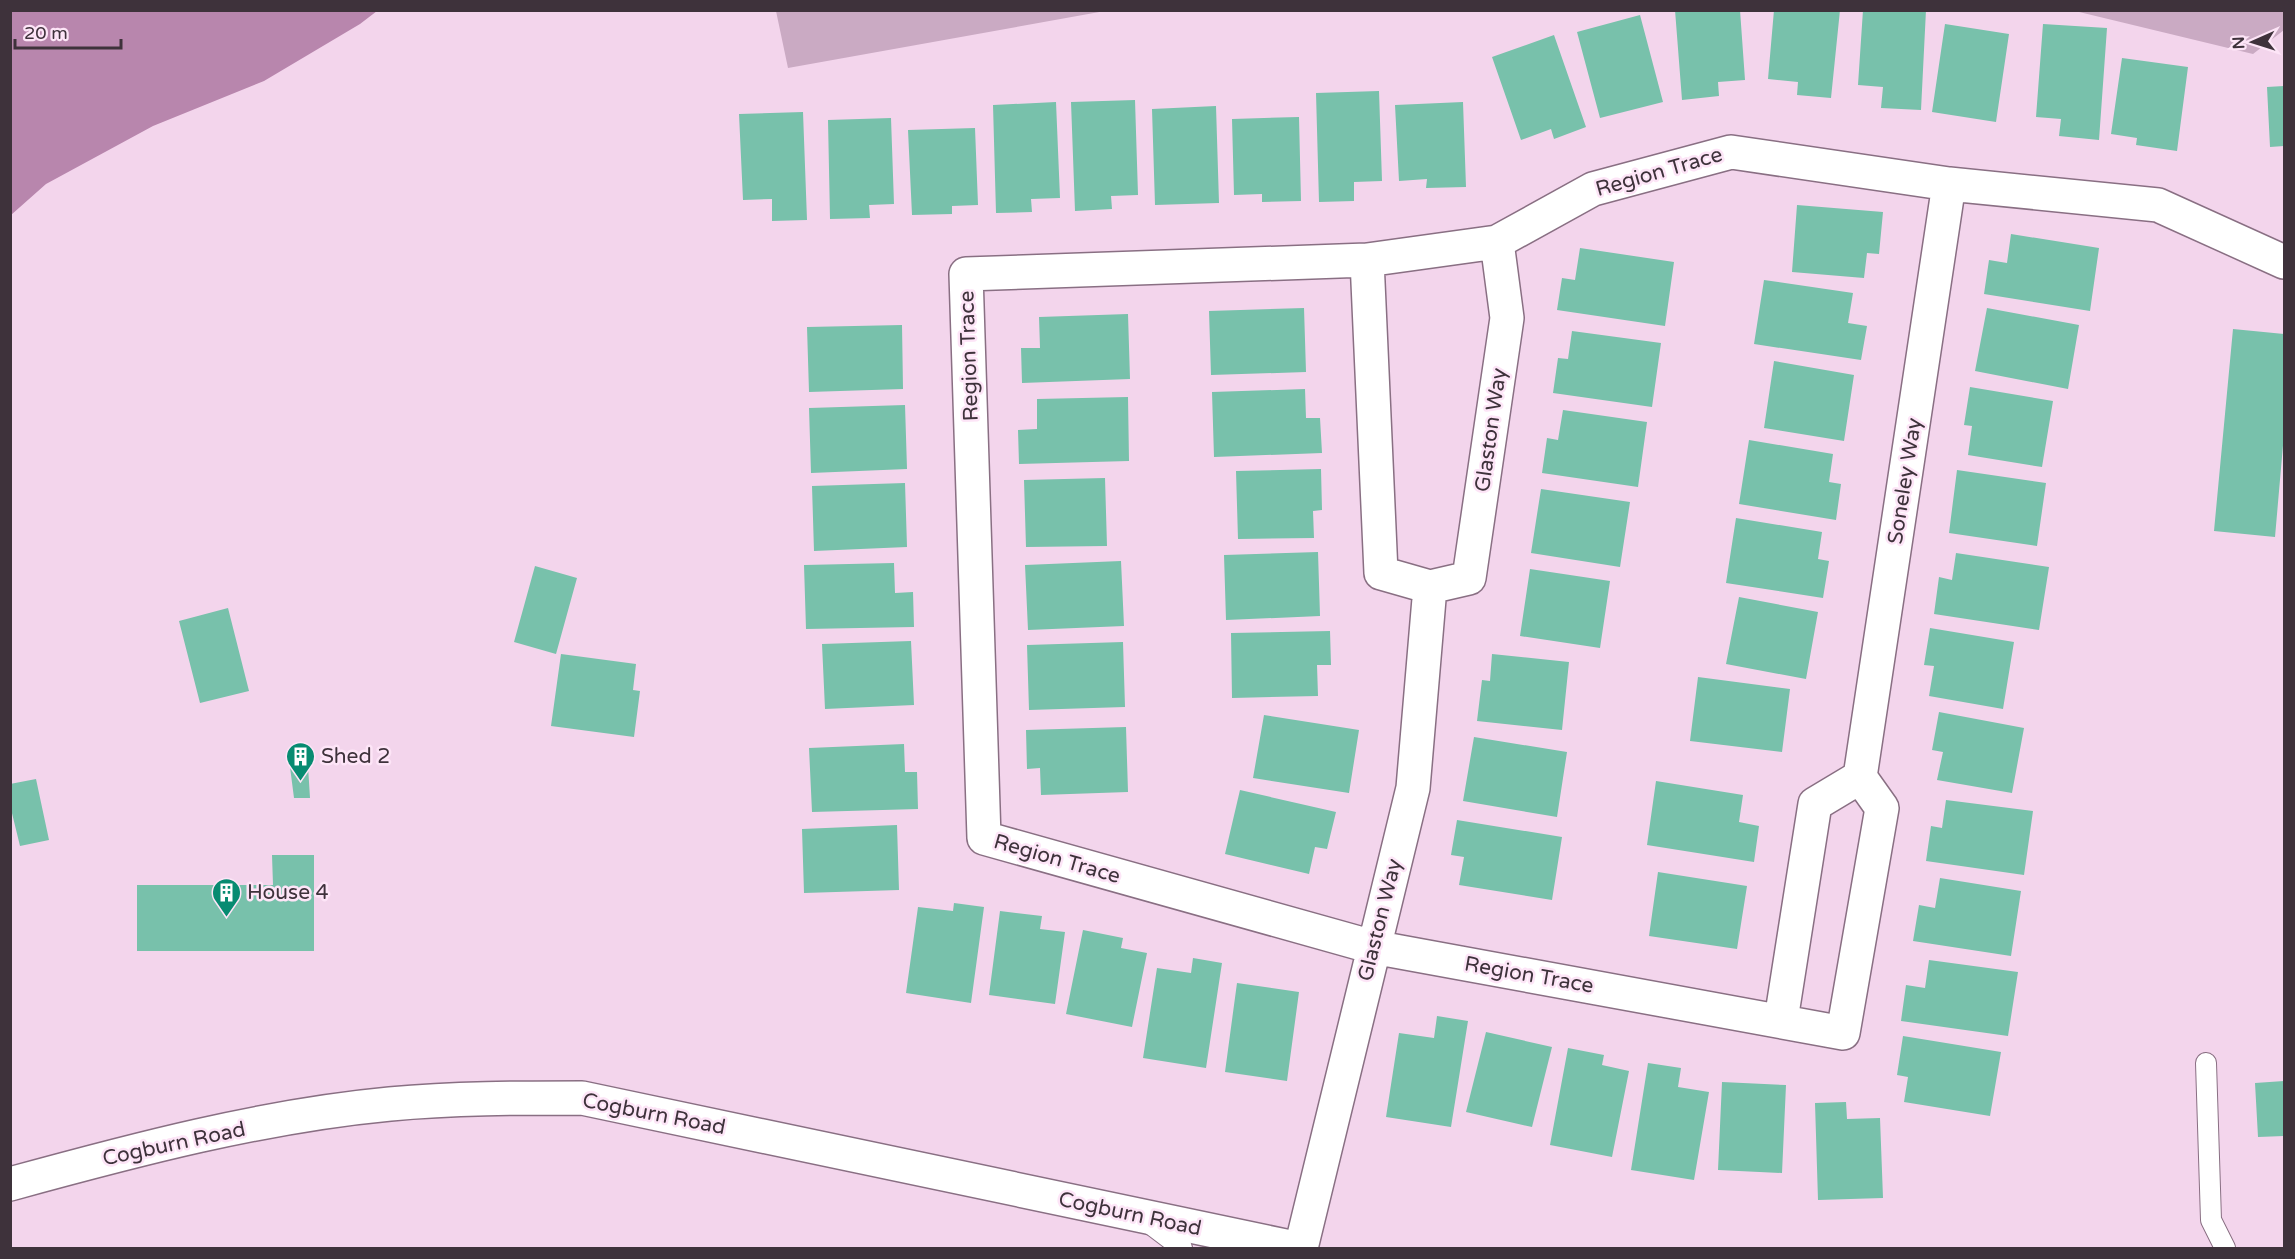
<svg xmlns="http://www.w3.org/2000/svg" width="2295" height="1259" viewBox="0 0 2295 1259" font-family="'Varela Round',sans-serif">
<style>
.green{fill:#caaac3}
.water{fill:#b886ad}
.building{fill:#78c1ab}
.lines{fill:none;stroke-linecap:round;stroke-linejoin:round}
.service-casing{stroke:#896f83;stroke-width:22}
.minor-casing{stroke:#896f83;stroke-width:36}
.tertiary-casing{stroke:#896f83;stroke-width:36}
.service{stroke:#fff;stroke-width:20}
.minor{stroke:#fff;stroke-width:33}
.tertiary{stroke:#fff;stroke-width:33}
.labels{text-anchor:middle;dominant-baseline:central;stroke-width:5;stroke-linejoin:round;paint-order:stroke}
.street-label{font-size:21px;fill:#3e323b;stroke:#fde5f7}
.poi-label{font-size:21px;fill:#3e323b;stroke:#fde5f7;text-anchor:start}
</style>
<rect width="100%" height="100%" fill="#f3d5ec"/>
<path class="green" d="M776 11V10L1105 11 788 68Z
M2075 11H2284V30L2253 54Z"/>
<path class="water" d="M11 10H377V11L360 24 264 81 153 126 46 184 11 215Z"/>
<path class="building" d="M1675 10H1740L1745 80 1718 82 1719 96 1682 100Z
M1774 10H1840L1831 98 1797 95 1798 82 1768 79Z
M1863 10H1926L1921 110 1881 108 1883 87 1858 85Z
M1640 15 1663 102 1600 118 1577 32Z
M1945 24 2009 34 1996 122 1932 112Z
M2043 24 2107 28 2099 140 2059 136 2061 119 2036 117Z
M1554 35 1586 127 1554 139 1551 129 1521 140 1492 57Z
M2122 58 2188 67 2177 151 2136 145 2137 138 2111 134Z
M2284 86V146L2270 147 2267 87Z
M1379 91 1382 181 1354 182V201L1319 202 1316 93Z
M1135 100 1138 195 1111 196 1112 209 1075 211 1071 102Z
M1056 102 1060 198 1031 199 1032 212 996 213 993 105Z
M1463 102 1466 187 1426 188 1427 179 1399 181 1395 105Z
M1216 106 1219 203 1155 205 1152 109Z
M803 112 807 220 772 221V199L743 200 739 114Z
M1299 117 1301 201 1262 202V194L1234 195 1232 119Z
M891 118 894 204 869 205 870 218 830 219 828 120Z
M975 128 978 205 952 206V214L912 215 908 130Z
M1797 205 1883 212 1879 254 1867 253 1864 278 1792 272Z
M2011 234 2099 248 2090 311 1984 294 1989 260 2007 263Z
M1580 248 1674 262 1665 326 1557 310 1562 278 1575 280Z
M1764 280 1853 293 1848 323 1867 326 1861 360 1754 344Z
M1304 308 1306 372 1211 375 1209 311Z
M1987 308 2079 325 2068 389 1975 371Z
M1128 314 1130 379 1022 383 1021 348H1040L1039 317Z
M902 325 903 389 809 392 807 327Z
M2233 329 2284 334V434L2275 537 2214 531Z
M1572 331 1661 343 1652 407 1553 393 1558 358 1568 359Z
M1774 361 1854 375 1844 441 1764 428Z
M1970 387 2053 401 2042 467 1968 455 1972 426 1964 425Z
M1305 389 1306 418H1320L1322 453 1214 457 1212 392Z
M1128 397 1129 461 1019 464 1018 430 1037 429V399Z
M905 405 907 469 811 473 809 408Z
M1563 410 1647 422 1638 487 1542 473 1547 438 1558 440Z
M1749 440 1833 454 1829 482 1841 484 1836 520 1739 504Z
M1321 469 1322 510 1313 511 1314 538 1238 539 1236 471Z
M1957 470 2046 483 2037 546 1949 533Z
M1105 478 1107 546 1026 547 1024 480Z
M905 483 907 547 814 551 812 486Z
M1541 489 1630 502 1620 567 1531 553Z
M1736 518 1822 532 1818 559 1829 561 1823 598 1726 583Z
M1318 552 1320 616 1226 620 1224 555Z
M1956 553 2049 567 2039 630 1934 614 1939 577 1952 580Z
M1121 561 1124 626 1028 630 1025 565Z
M894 563 895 593 913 592 914 627 806 629 804 565Z
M535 566 577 578 556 654 514 642Z
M1530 569 1610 581 1600 648 1520 636Z
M1739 597 1818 612 1806 679 1726 664Z
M228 608 249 691 200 703 179 621Z
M1930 628 2014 642 2003 709 1929 696 1934 666 1924 665Z
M1330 631 1331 665H1317L1318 696 1232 698 1231 633Z
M911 641 914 705 825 709 822 644Z
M1123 642 1125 707 1029 710 1027 645Z
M561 654 636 664 633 690 640 691 634 737 551 726Z
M1492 654 1569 662 1562 730 1477 721 1482 680 1490 681Z
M1698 677 1790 689 1782 752 1690 741Z
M1939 712 2024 728 2012 793 1937 780 1943 752 1932 750Z
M1264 715 1359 730 1349 793 1253 778Z
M1126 727 1128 792 1041 795 1040 768 1027 769 1026 730Z
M1474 737 1567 752 1557 817 1463 801Z
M904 744 905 772H917L918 809 812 812 809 748Z
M308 766 310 798H294L290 767Z
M36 779 49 840 20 846 10 805V784Z
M1656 781 1743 795 1739 822 1759 826 1754 862 1647 845Z
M1240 790 1336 812 1327 849 1315 847 1309 874 1225 854Z
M1946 800 2033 811 2024 875 1926 861 1931 826 1942 828Z
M1457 820 1562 837 1552 900 1459 885 1464 857 1451 855Z
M897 825 899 890 804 893 802 829Z
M272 855H314V951H137V885H273Z
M1658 872 1747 886 1737 949 1649 936Z
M1940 878 2021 891 2011 956 1913 941 1919 905 1935 908Z
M954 903 984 907 971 1003 906 993 918 907 953 911Z
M1000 911 1042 916 1040 929 1065 932 1055 1004 989 995Z
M1083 930 1123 938 1121 948 1147 953 1132 1027 1066 1014Z
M1193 958 1222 963 1206 1068 1143 1058 1157 968 1191 973Z
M1929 960 2018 972 2008 1036 1901 1021 1906 985 1925 988Z
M1237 983 1299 992 1287 1081 1225 1072Z
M1437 1016 1468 1021 1451 1127 1386 1117 1399 1033 1434 1038Z
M1486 1032 1552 1047 1532 1127 1466 1112Z
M1903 1036 2001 1052 1990 1116 1904 1102 1908 1077 1897 1075Z
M1568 1048 1604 1055 1602 1065 1629 1071 1612 1157 1550 1145Z
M1648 1063 1681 1068 1678 1087 1709 1092 1694 1180 1631 1170Z
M2284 1081V1136L2258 1137 2255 1083Z
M1722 1082 1786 1085 1782 1173 1718 1170Z
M1846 1102 1847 1119 1880 1118 1883 1198 1818 1200 1815 1103Z"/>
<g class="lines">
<defs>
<path id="service" d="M2206 1063 2211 1220 2225 1248
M1149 1223 1182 1248"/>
<path id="minor" d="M1367 260 1381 573 1430 587 1469 578 1507 318 1497 242
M1860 777 1949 184
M1781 1020 1815 804 1860 777 1882 808 1843 1033 1373 947 984 838 966 274 1367 260 1497 242 1593 189 1731 152 1949 184 2158 205 2284 262
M1301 1248 1413 788 1430 587"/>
<path id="tertiary" d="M10 1184C134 1150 262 1116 390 1104 454 1098 518 1098 582 1098L1295 1248"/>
</defs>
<use href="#service" class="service-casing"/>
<use href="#minor" class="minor-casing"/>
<use href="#tertiary" class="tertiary-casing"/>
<use href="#service" class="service"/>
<use href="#minor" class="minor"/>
<use href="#tertiary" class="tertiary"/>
</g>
<defs>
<symbol id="building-pin" viewBox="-11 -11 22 30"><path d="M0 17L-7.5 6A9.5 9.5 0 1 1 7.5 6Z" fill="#078b71" stroke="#fde5f7"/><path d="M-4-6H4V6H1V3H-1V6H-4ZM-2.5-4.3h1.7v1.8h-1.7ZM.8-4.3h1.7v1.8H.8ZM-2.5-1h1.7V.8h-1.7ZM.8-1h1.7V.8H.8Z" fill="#fff"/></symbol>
</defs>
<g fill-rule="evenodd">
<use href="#building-pin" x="284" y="740" width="33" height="45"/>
<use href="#building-pin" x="210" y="876" width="33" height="45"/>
</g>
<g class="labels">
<g class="street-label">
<text transform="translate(1659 172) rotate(-16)">Region Trace</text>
<text transform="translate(969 356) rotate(-92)">Region Trace</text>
<text transform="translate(1491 430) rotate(-82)">Glaston Way</text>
<text transform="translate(1905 481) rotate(-81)">Soneley Way</text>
<text transform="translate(1057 859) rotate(16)">Region Trace</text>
<text transform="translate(1380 920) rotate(-76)">Glaston Way</text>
<text transform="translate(1529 975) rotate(10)">Region Trace</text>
<text transform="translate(654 1114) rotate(11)">Cogburn Road</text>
<text transform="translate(174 1144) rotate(-12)">Cogburn Road</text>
<text transform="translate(1130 1214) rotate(12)">Cogburn Road</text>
</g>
<g class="poi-label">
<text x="321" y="756">Shed 2</text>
<text x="247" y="892">House 4</text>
</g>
</g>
<rect width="2295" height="1259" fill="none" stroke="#3e323b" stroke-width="24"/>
<g transform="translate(2253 42) rotate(267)" stroke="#fde5f7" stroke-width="4.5" paint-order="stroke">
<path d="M0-4.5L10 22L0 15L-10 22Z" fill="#3e323b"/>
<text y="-9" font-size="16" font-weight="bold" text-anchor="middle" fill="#3e323b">N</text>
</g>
<path d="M15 39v9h106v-9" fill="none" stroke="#3e323b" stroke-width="3"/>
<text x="24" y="39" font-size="18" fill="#3e323b" stroke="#fde5f7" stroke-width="4.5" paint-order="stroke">20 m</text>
</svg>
